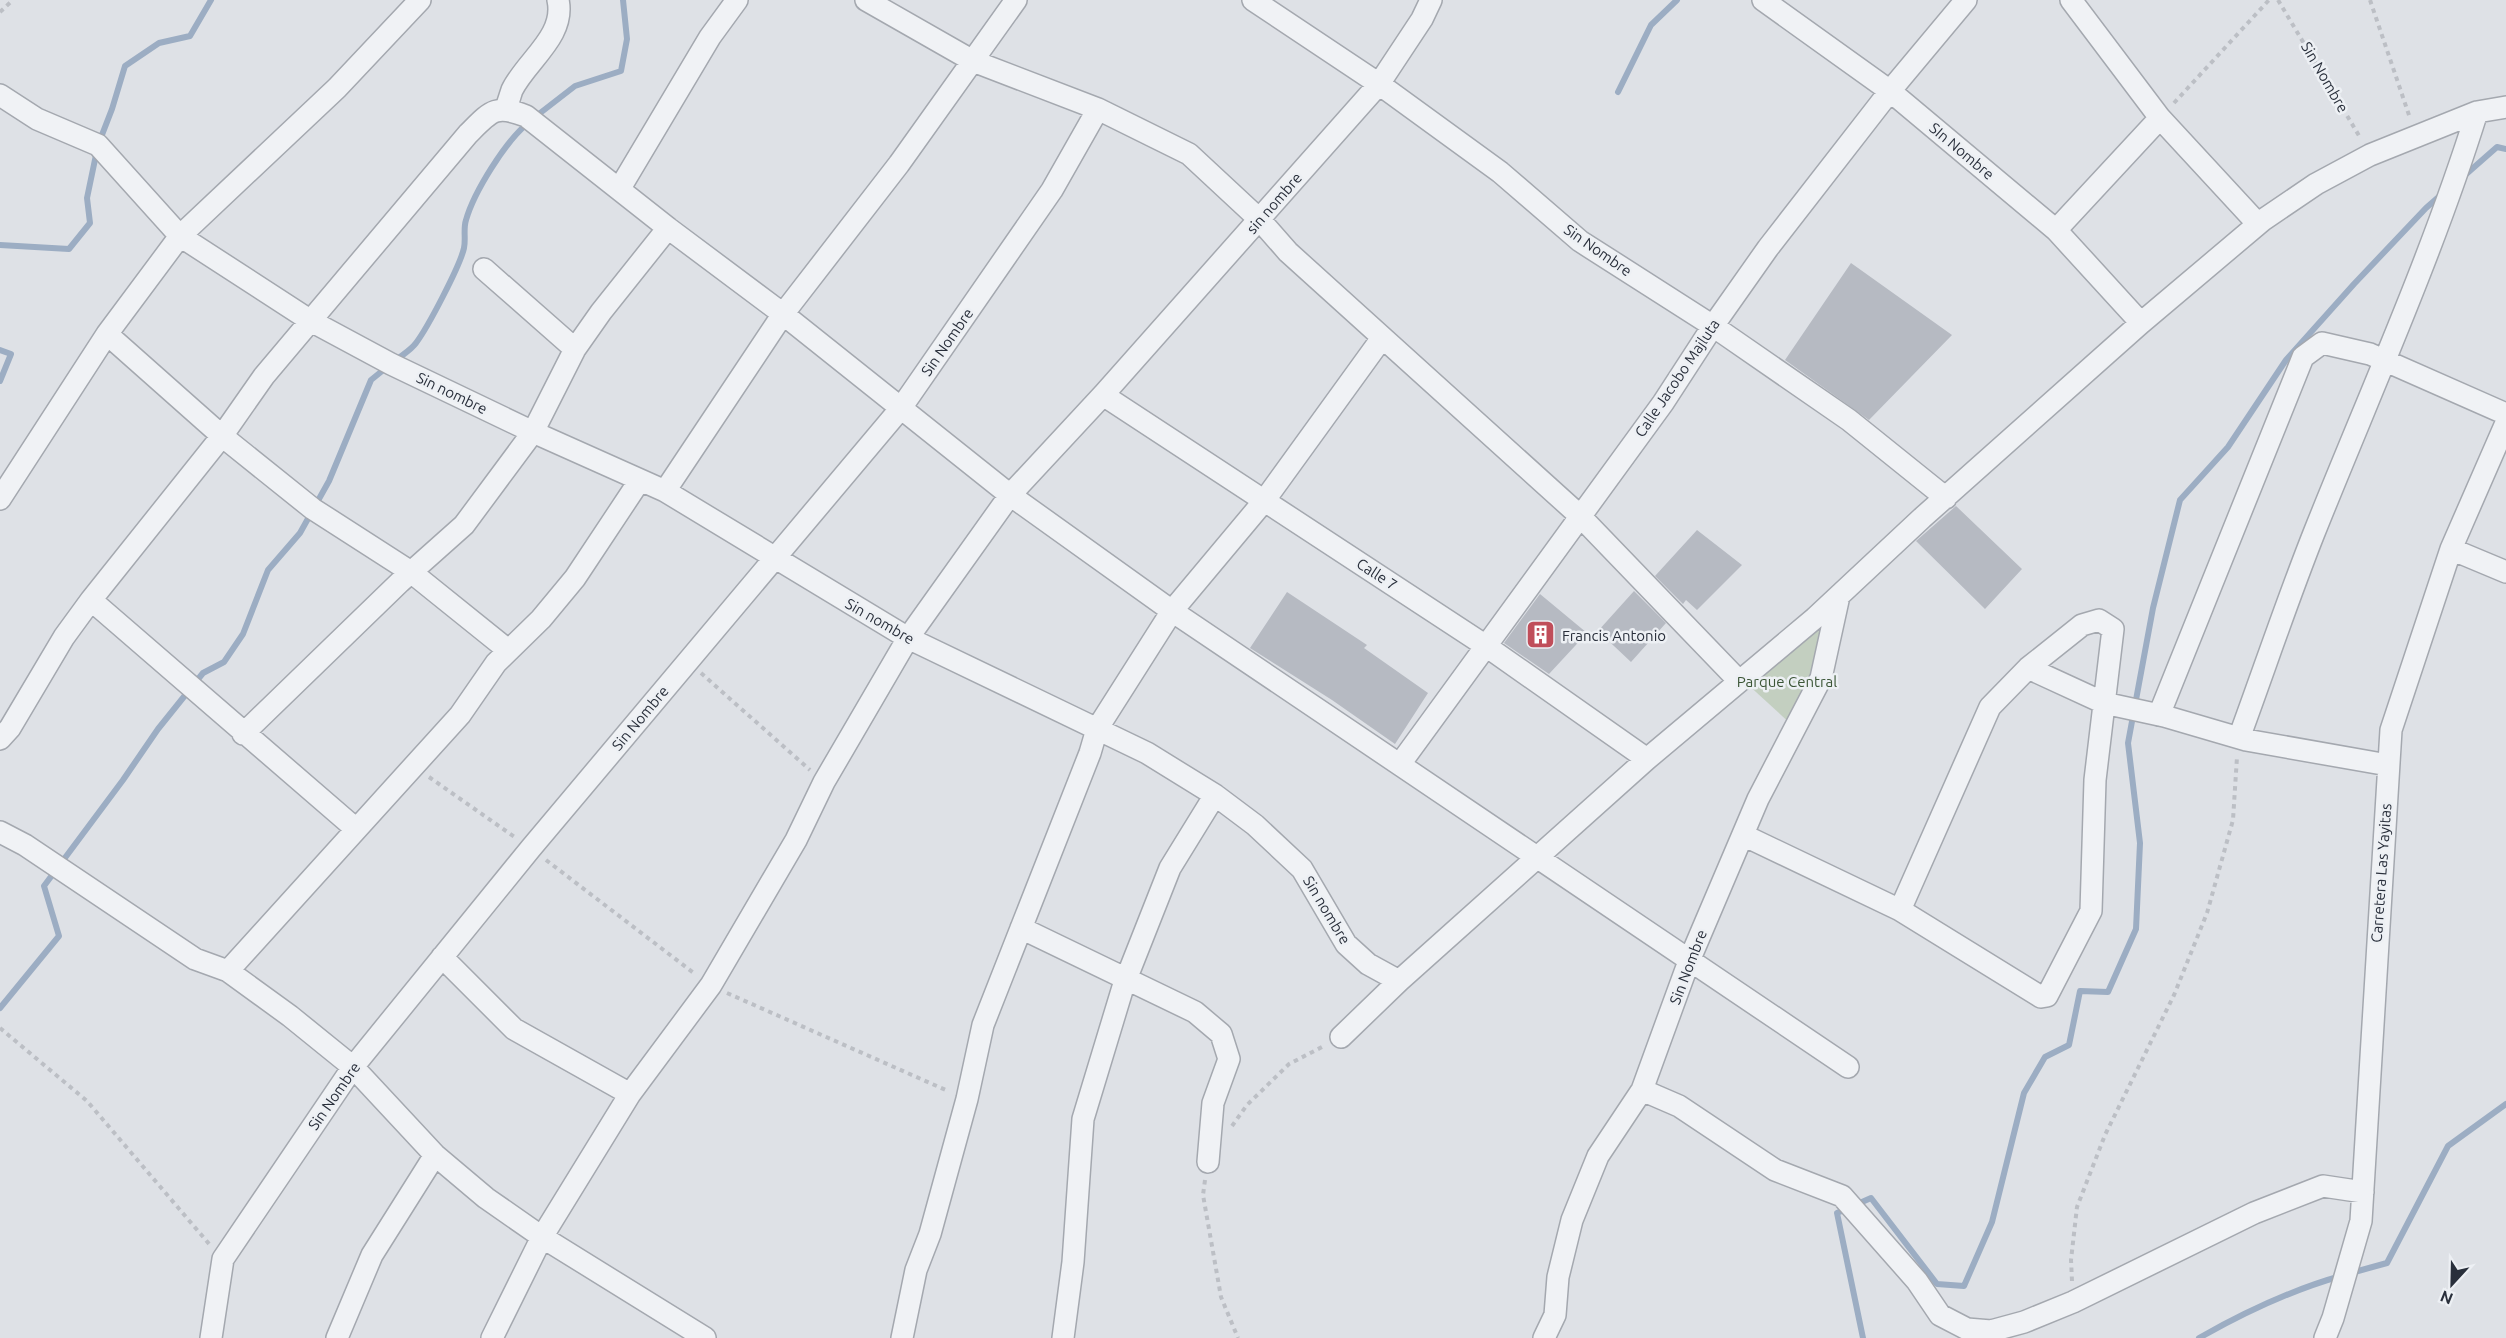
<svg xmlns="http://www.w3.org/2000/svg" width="2506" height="1338" viewBox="0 0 2506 1338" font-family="Ubuntu,sans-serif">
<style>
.green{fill:#c3cfc0}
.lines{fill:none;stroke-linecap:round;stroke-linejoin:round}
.stream{stroke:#9cadc3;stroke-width:6}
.building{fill:#b6bac2}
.minor-casing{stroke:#a4a8af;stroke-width:24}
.path{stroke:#bcbfc5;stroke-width:4;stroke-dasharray:4.5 4.5;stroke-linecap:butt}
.minor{stroke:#f0f2f5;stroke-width:21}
.labels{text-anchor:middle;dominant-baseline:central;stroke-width:5;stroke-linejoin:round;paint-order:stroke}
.street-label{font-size:15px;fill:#292f3b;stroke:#edf0f4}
.poi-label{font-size:15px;fill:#292f3b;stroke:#edf0f4;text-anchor:start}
.park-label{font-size:15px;fill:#3c5637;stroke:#edf0f4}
</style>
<rect width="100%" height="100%" fill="#dee1e6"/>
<path class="green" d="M1835 604 1820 678 1793 726 1745 682Z"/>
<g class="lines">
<path class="stream" d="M1618 92 1651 25 1677 0
M535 117 575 86 621 71 627 39 623 0
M100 140 112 109 125 66 159 43 190 36 211 0
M2464 176 2497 147 2506 149
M0 245 69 249 90 223 87 198 97 150
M0 350 11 354 0 381
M395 361C402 355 411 350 416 343 428 327 460 266 464 248 466 239 463 229 466 220 474 192 505 142 528 123
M0 1008 59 936 44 886 123 780 158 729 203 673 224 662 243 634 268 570 300 533 329 481 371 380 387 367
M2351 1273 2387 1263 2448 1146 2506 1104
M1863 1338 1837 1213 1871 1198 1937 1284 1964 1286 1992 1222 2024 1093 2045 1057 2069 1045 2080 991 2108 992 2136 929 2140 843 2128 743 2153 608 2180 500 2228 447 2286 360 2354 284 2426 208 2442 194
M2199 1338C2245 1312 2291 1290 2341 1276"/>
</g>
<path class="building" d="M1851 263 1952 335 1869 420 1785 360Z
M1956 506 2022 569 1985 609 1916 541Z
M1697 530 1742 565 1697 610 1686 600 1683 604 1655 576Z
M1634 591 1666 623 1631 662 1598 631Z
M1287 592 1367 645 1364 648 1428 693 1395 744 1332 700 1250 648Z
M1540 594 1587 633 1549 674 1504 643Z"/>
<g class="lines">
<defs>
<path id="minor" d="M866 0 973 61 1098 109 1189 154 1260 220 1288 252 1579 515 1739 681
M1253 0 1379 84 1500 172 1580 241 1713 326 1849 420 1946 498
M1763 0 1890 91 2056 230 2141 323
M2071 0 2160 118 2258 224
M0 95 37 119 98 145 180 236 311 321 391 364 533 432 665 491 908 638 1147 753 1215 795 1255 825 1302 869 1346 944 1368 964 1399 981
M506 108C508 103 510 96 512 90 526 61 566 36 558 0
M620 188 710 37 737 0
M2056 230 2160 118
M484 269 575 349
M107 334 222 436 313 509 411 572 508 650
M1103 395 1486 646 1647 759
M665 491 783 314 899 164 1016 0
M0 499 107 334 180 236 337 88 420 0
M2451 549 2506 572
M91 600 356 829
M2028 668 2104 703 2164 716 2246 740 2388 765
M2159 715 2303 357 2322 343 2370 354 2506 414
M243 734 400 582 464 525 533 432 575 349 601 312 668 228
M2239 738C2264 670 2287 601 2314 533 2370 393 2432 256 2477 112
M0 739 10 728 64 637 91 600 222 436 264 376 468 134C491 111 495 104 526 116L668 228 783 314 1010 495 1172 611 1848 1067
M1400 764 1663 403 1713 326 1768 248 1890 91 1966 0
M0 832 25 845 195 959 228 971 290 1016 353 1067 435 1155 486 1198 542 1237 705 1338
M1743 835 1900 910 2041 997 2047 996 2091 911 2095 780 2113 629 2099 620 2082 625 2028 668 1990 707 1900 910
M1021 928 1195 1012 1221 1034 1229 1059 1213 1103 1208 1162
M442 957 514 1029 630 1094
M228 971 460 715 496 663 541 619 575 578 640 480
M1341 1037 1399 981 1647 759 1815 618 1922 518 2141 323 2263 220 2316 184 2370 155 2477 112 2506 107
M1642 1090 1679 1106 1775 1170 1842 1196 1917 1281 1940 1315 1967 1329 1991 1331 2024 1322 2073 1302 2254 1213 2323 1186 2363 1192
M211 1338 223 1259 353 1067 531 848 901 408 1052 190 1098 109
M337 1338 372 1255 435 1155
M492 1338 542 1237 630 1094 711 985 796 840 824 782 908 638 1010 495 1103 395 1379 84 1422 19 1431 0
M902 1338 916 1270 930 1234 967 1099 983 1025 1090 753 1097 729 1172 611 1264 501 1382 338
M1063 1338 1073 1262 1083 1119 1123 987 1170 868 1215 795
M1544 1338 1555 1315 1558 1277 1572 1220 1598 1156 1642 1090 1689 961 1758 799 1821 678 1839 596
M2325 1338 2333 1318 2361 1221 2391 730 2451 549 2506 423"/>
</defs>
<use href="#minor" class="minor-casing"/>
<path class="path" d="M2278 0 2361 139
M2370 0 2410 118
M0 12 13 0
M2174 103 2269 0
M701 673 810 770
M429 777 516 838
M546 860 695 974
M727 993 948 1091
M0 1028 87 1101 210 1245
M1232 1126 1247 1105 1289 1064 1324 1046
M1205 1180 1203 1195 1221 1297 1238 1338
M2072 1281 2071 1260 2077 1207 2105 1135 2174 995 2207 913 2233 820 2237 757"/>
<use href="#minor" class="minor"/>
</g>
<defs>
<symbol id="building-square" viewBox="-11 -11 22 22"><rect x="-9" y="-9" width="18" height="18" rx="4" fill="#c04e5a" stroke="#edf0f4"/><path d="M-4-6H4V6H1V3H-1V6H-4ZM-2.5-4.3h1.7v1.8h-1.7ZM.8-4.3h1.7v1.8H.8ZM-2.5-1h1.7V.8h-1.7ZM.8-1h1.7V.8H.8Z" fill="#fff"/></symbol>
</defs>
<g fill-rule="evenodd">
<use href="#building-square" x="1524" y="618" width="33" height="33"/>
</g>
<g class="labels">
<g class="street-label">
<text transform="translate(2325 77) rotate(60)">Sin Nombre</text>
<text transform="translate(1962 151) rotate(40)">SIn Nombre</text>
<text transform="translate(1274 203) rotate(-49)">sin nombre</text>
<text transform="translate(1598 250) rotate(35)">Sin Nombre</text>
<text transform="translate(947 342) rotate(-55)">Sin Nombre</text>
<text transform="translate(1677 378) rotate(-56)">Calle Jacobo Majluta</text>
<text transform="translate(452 393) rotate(26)">Sin nombre</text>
<text transform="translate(1377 574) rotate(33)">Calle 7</text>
<text transform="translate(880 621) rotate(30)">Sin nombre</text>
<text transform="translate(640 718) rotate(-50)">Sin Nombre</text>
<text transform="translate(2381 873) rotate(-86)">Carretera Las Yayitas</text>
<text transform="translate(1327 910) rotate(59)">Sin nombre</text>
<text transform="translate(1688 967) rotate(-69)">Sin Nombre</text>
<text transform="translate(334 1096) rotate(-55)">Sin Nombre</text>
</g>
<g class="poi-label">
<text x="1562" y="635">Francis Antonio</text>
</g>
<g class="park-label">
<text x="1787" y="681">Parque Central</text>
</g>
</g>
<g transform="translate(2452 1284) rotate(202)" stroke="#edf0f4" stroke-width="4.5" paint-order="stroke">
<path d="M0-4.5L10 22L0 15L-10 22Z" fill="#292f3b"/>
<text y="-9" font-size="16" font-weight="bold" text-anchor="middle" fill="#292f3b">N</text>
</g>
</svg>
